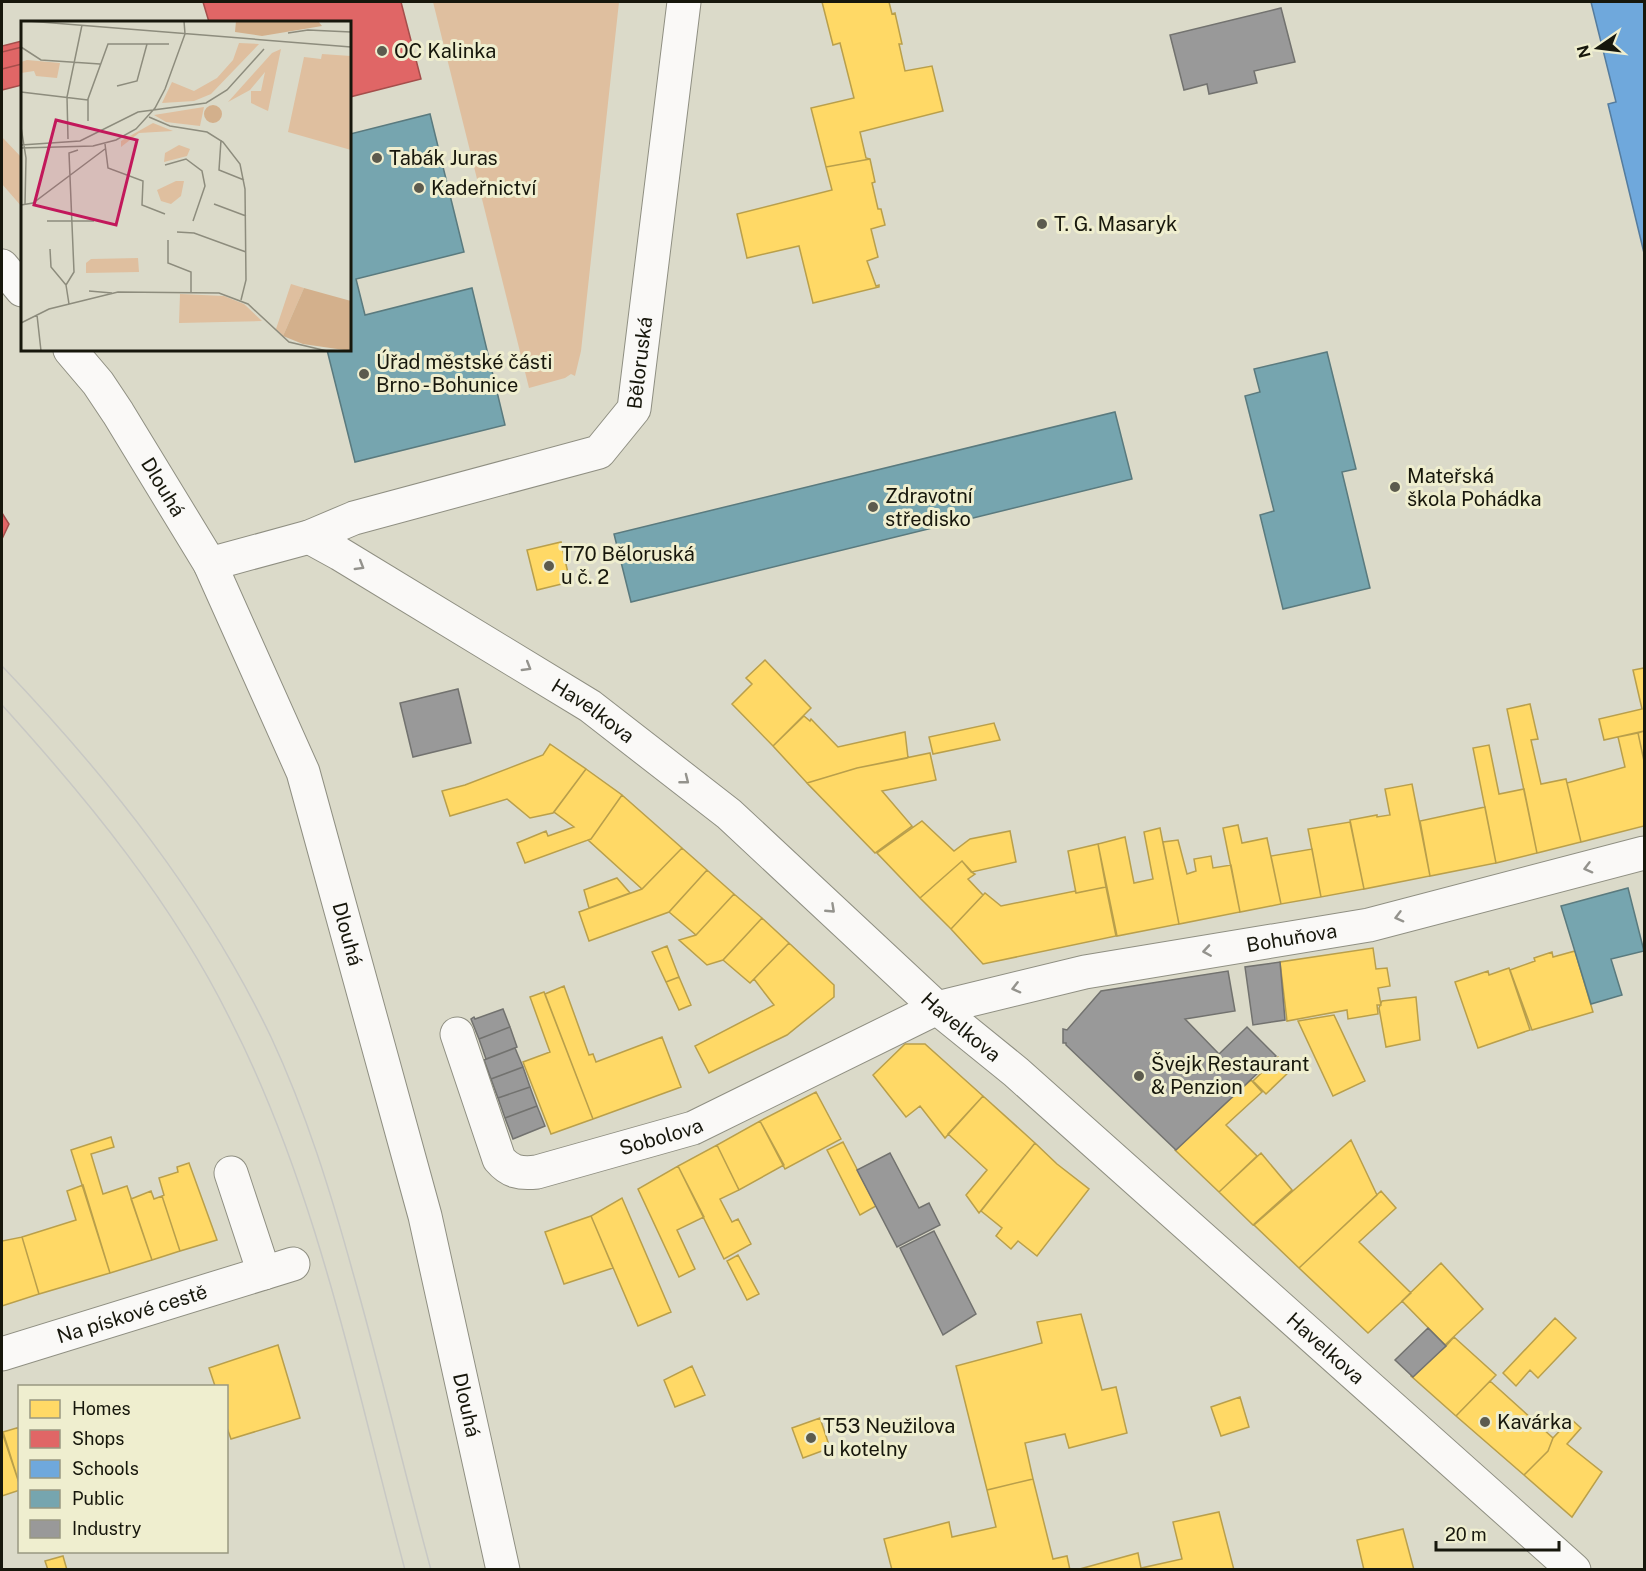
<svg xmlns="http://www.w3.org/2000/svg" width="1646" height="1571" viewBox="0 0 1646 1571" font-family="'Public Sans',sans-serif">
<style>
.green{fill:#dfbf9f}
.homes{fill:#ffd966;stroke:#b99f4b;stroke-width:1.5}
.shops{fill:#e06666;stroke:#a44e4b;stroke-width:1.5}
.schools{fill:#6fa8dc;stroke:#557c9e;stroke-width:1.5}
.public{fill:#76a5af;stroke:#5a7a7e;stroke-width:1.5}
.industry{fill:#999;stroke:#72726f;stroke-width:1.5}
.lines{fill:none;stroke-linecap:round;stroke-linejoin:round}
.street-casing{stroke:#8f8f82;stroke-width:35}
.secondary-casing{stroke:#8f8f82;stroke-width:35}
.street{stroke:#faf9f7;stroke-width:33}
.secondary{stroke:#faf9f7;stroke-width:33}
.tram{stroke:#c8c8c4;stroke-width:1.5}
.oneway{stroke:#94938d}
.poi-dot{fill:#5c5b4e;stroke:#efeecf;stroke-width:2}
.labels{text-anchor:middle;dominant-baseline:central;stroke-width:6;stroke-linejoin:round;paint-order:stroke}
.poi-label{font-size:20px;fill:#17170c;stroke:#efeecf;text-anchor:start}
.street-label{font-size:20px;fill:#17170c;stroke:#efeecf}
.inset-road{fill:none;stroke:#8d8c7d;stroke-width:1.5}
.view{fill:#c2185b;fill-opacity:0.15;stroke:#c2185b;stroke-width:3}
.inset-edge{fill:none;stroke:#17170c;stroke-width:3}
</style>
<rect width="100%" height="100%" fill="#dbdac9"/>
<path class="green" d="M433 2H619L581 351 575 376 571 374 565 378 529 388Z
M2 137 22 158V207L2 184Z"/>
<path class="homes" d="M822 2H889L892 14 895 13 902 44H899L905 71 932 66 943 111 860 132 866 158 870 159 826 167 811 108 854 98 840 43 833 45Z
M870 159 875 182 872 183 878 209H881L885 225 871 229 878 257 867 261 876 286 879 285V287L813 303 799 246 747 258 737 214 832 190 826 167Z
M561 542 570 582 537 590 527 550Z
M765 660 811 708 773 746 732 704 752 684 746 678Z
M1644 668V731L1604 740 1599 719 1642 709 1633 670Z
M1530 704 1538 739 1531 740 1541 784 1566 779 1581 842 1537 853 1507 709Z
M804 716 810 721 811 719 838 747 905 732 908 758 857 768 807 783 773 746Z
M994 723 1000 740 933 754 929 737Z
M1644 731V761L1638 733Z
M1638 733 1644 761V826L1581 842 1567 783 1625 767 1618 737Z
M550 744 586 769 553 813 530 818 507 799 450 816 442 791 465 785 543 755Z
M1489 745 1499 794 1524 789 1537 853 1496 863 1473 748Z
M930 753 936 780 882 791 912 826 875 853 807 783 857 768Z
M586 769 622 795 591 839 525 863 517 843 546 831 548 836 574 827 554 812Z
M1412 784 1430 876 1364 889 1350 820 1377 815V817L1390 815 1385 789Z
M622 795 682 848 642 889 588 840 591 839Z
M1485 807 1496 863 1430 876 1420 821Z
M922 821 954 851 970 839 1010 831 1016 862 972 872 962 861 920 898 877 853Z
M1350 822 1364 889 1321 897 1308 829Z
M1238 825 1242 843 1267 838 1281 904 1240 912 1223 828Z
M1160 828 1179 924 1117 936 1098 844 1125 837 1134 883 1153 879 1144 832Z
M1178 840 1187 874 1196 871 1194 859 1211 856 1213 868 1231 865 1240 912 1179 924 1163 842Z
M1098 844 1106 887 1076 893 1068 851Z
M682 848 707 870 669 912 589 941 579 912 642 889Z
M1312 849 1321 897 1281 904 1271 856Z
M962 861 971 872 975 874 968 879 983 895 951 929 920 898Z
M707 870 734 894 696 935 669 912Z
M617 878 630 893 589 908 584 890Z
M1106 887 1116 936 983 964 951 929 985 893 1001 906 1075 891 1076 893Z
M734 894 762 918 723 960 707 965 679 940 696 935Z
M762 918 789 943 750 983 723 960Z
M789 943 834 985V997L787 1035 709 1073 695 1046 774 1005 754 979Z
M667 946 679 977 666 982 652 952Z
M1373 948 1376 969 1387 968 1390 986 1378 988 1381 1005H1377L1378 1014 1348 1019 1347 1010 1287 1021 1280 962Z
M1575 951 1593 1012 1532 1030 1510 970 1535 961 1534 958 1552 952 1553 957Z
M1509 968 1530 1030 1478 1048 1455 982 1488 971 1489 975Z
M679 977 691 1005 679 1010 666 982Z
M564 986 589 1055 593 1054 596 1062 662 1037 681 1087 593 1119 545 994Z
M544 992 593 1119 551 1134 523 1062 550 1052 530 997Z
M1416 997 1420 1040 1386 1047 1379 1008 1382 1001Z
M1334 1015 1365 1081 1333 1096 1298 1021Z
M905 1044H925L983 1096 945 1138 920 1106 906 1117 873 1075Z
M1278 1057 1291 1070 1266 1094 1253 1081Z
M1251 1080 1262 1092 1226 1125 1257 1156 1219 1192 1175 1150Z
M816 1092 841 1139 785 1169 760 1121Z
M983 1096 1035 1143 979 1213 966 1195 987 1170 948 1134Z
M760 1121 784 1165 739 1190 717 1145Z
M111 1137 114 1147 91 1154 103 1194 127 1186 152 1260 110 1273 71 1150Z
M1351 1140 1377 1195 1299 1268 1254 1225Z
M843 1142 876 1206 860 1215 827 1150Z
M1035 1143 1057 1164 1089 1189 1037 1256 1018 1241 1011 1249 996 1236 1002 1228 981 1211Z
M717 1145 739 1190 720 1199 732 1222 738 1219 751 1244 724 1259 678 1166Z
M1261 1153 1292 1190 1253 1225 1219 1192Z
M189 1163 217 1240 180 1251 162 1196 164 1195 159 1178 178 1172 177 1167Z
M678 1166 704 1217 677 1230 695 1269 679 1277 638 1189Z
M83 1185 110 1273 39 1294 22 1237 76 1220 67 1191Z
M151 1191 154 1199 162 1196 180 1251 152 1260 131 1199Z
M1381 1191 1396 1208 1359 1242 1411 1293 1368 1333 1299 1268Z
M622 1198 671 1312 638 1326 591 1216Z
M591 1216 613 1268 564 1284 545 1232Z
M22 1237 39 1294 2 1306V1241Z
M738 1255 759 1294 747 1300 727 1261Z
M1441 1263 1483 1309 1445 1345 1402 1301Z
M1081 1314 1102 1390 1116 1387 1127 1433 1069 1448 1065 1434 1025 1443 1033 1479 987 1490 956 1366 1042 1343 1037 1322Z
M1555 1318 1576 1338 1538 1378 1530 1370 1516 1386 1503 1373Z
M1454 1337 1496 1375 1456 1416 1411 1376 1446 1346Z
M278 1345 300 1418 231 1439 226 1425V1386H215L209 1368Z
M692 1366 705 1395 675 1407 664 1380Z
M1490 1381 1553 1438 1548 1451 1524 1475 1456 1416Z
M1240 1397 1249 1427 1221 1436 1211 1407Z
M820 1418 830 1448 803 1458 792 1428Z
M1571 1419 1581 1428 1567 1444 1602 1472 1572 1517 1524 1475 1548 1451 1553 1438Z
M20 1427V1486L3 1432Z
M2 1432 20 1486V1490L2 1496Z
M1033 1479 1053 1559 1067 1556 1070 1570H892L884 1539 949 1522 952 1537 996 1527 987 1490Z
M1219 1512 1234 1570H1076L1138 1553 1141 1568 1182 1559 1173 1522Z
M1403 1529 1414 1570H1364L1357 1540Z
M63 1556 67 1570H48L45 1561Z"/>
<path class="shops" d="M203 2H401L421 79 350 97V22H209Z
M22 41V85L2 90V46Z
M22 47V64L2 69V52Z
M2 513 9 524 2 539Z"/>
<path class="schools" d="M1591 2H1644V253L1608 104 1616 102Z"/>
<path class="public" d="M430 114 464 252 356 279 365 315 472 288 505 425 355 462 327 350H350V134Z
M1327 352 1356 469 1342 472 1370 588 1283 609 1260 515 1274 511 1245 396 1260 392 1254 369Z
M1115 412 1132 479 631 602 614 534Z
M1628 888 1644 951 1611 959 1622 995 1591 1004 1561 906Z"/>
<path class="industry" d="M1281 8 1295 62 1254 71 1257 83 1209 94 1207 84 1184 90 1170 35Z
M458 689 471 743 413 757 400 703Z
M1280 962 1285 1020 1253 1025 1245 967Z
M1228 971 1235 1011 1185 1019 1219 1054 1247 1027 1276 1056 1176 1150 1066 1045V1043H1063V1029L1067 1030 1101 991Z
M503 1009 510 1027 479 1039 471 1019 474 1017 475 1019Z
M510 1027 517 1047 486 1059 479 1039Z
M515 1048 523 1067 491 1079 484 1060Z
M523 1067 530 1087 498 1098 491 1079Z
M530 1087 537 1106 505 1118 498 1098Z
M537 1106 545 1126 513 1139 505 1118Z
M890 1153 919 1208 929 1203 940 1225 897 1247 857 1170Z
M934 1231 976 1314 943 1335 900 1248Z
M1428 1328 1446 1346 1413 1377 1395 1360Z"/>
<g class="lines">
<defs>
<g id="street">
<path id="s1" d="M309 537 340 554 590 706 729 814 937 1008 1016 1072 1574 1570"/>
<path id="s2" d="M210 564 309 537 354 518 599 452 634 409 684 2"/>
<path id="s3" d="M457 1034 499 1159C510 1172 520 1174 537 1172L693 1128 937 1008 1085 972 1369 925 1644 853"/>
<path d="M231 1173 264 1273"/>
<path id="s4" d="M2 1354 293 1264"/>
</g>
<g id="secondary">
<path d="M2 266 22 290"/>
<path id="s5" d="M70 350 98 383 118 413 210 564 303 772 425 1216 503 1570"/>
</g>
</defs>
<use href="#street" class="street-casing"/>
<use href="#secondary" class="secondary-casing"/>
<use href="#street" class="street"/>
<use href="#secondary" class="secondary"/>
<path class="tram" d="M2 666C108 777 204 897 271 1037 306 1112 331 1193 353 1273 381 1371 404 1471 431 1570
M2 705C89 801 172 902 230 1019 318 1191 355 1384 405 1570"/>
</g>
<defs><path id="oneway-chevron" d="M-2-3.5L2.5 0L-2 3.5" fill="none" stroke-width="1.6" stroke-linecap="round" stroke-linejoin="round" transform="scale(1.5)"/></defs>
<g class="oneway">
<use href="#oneway-chevron" transform="translate(360 566) rotate(31)"/>
<use href="#oneway-chevron" transform="translate(527 667) rotate(31)"/>
<use href="#oneway-chevron" transform="translate(685 780) rotate(38)"/>
<use href="#oneway-chevron" transform="translate(1588 868) rotate(165)"/>
<use href="#oneway-chevron" transform="translate(831 909) rotate(43)"/>
<use href="#oneway-chevron" transform="translate(1399 917) rotate(165)"/>
<use href="#oneway-chevron" transform="translate(1207 951) rotate(171)"/>
<use href="#oneway-chevron" transform="translate(1016 988) rotate(166)"/>
</g>
<g class="poi-dot">
<circle cx="382" cy="51" r="6"/>
<circle cx="377" cy="158" r="6"/>
<circle cx="419" cy="188" r="6"/>
<circle cx="1042" cy="224" r="6"/>
<circle cx="364" cy="374" r="6"/>
<circle cx="1395" cy="487" r="6"/>
<circle cx="873" cy="507" r="6"/>
<circle cx="549" cy="566" r="6"/>
<circle cx="1139" cy="1076" r="6"/>
<circle cx="1485" cy="1422" r="6"/>
<circle cx="811" cy="1438" r="6"/>
</g>
<g class="labels">
<g class="poi-label">
<text x="394" y="51">OC Kalinka</text>
<text x="389" y="158">Tabák Juras</text>
<text x="431" y="188">Kadeřnictví</text>
<text x="1054" y="224">T. G. Masaryk</text>
<text x="376" y="362">Úřad městské části<tspan x="376" dy="23">Brno - Bohunice</tspan></text>
<text x="1407" y="476">Mateřská<tspan x="1407" dy="23">škola Pohádka</tspan></text>
<text x="885" y="496">Zdravotní<tspan x="885" dy="23">středisko</tspan></text>
<text x="561" y="554">T70 Běloruská<tspan x="561" dy="23">u č. 2</tspan></text>
<text x="1151" y="1064">Švejk Restaurant<tspan x="1151" dy="23">&amp; Penzion</tspan></text>
<text x="1497" y="1422">Kavárka</text>
<text x="823" y="1426">T53 Neužilova<tspan x="823" dy="23">u kotelny</tspan></text>
</g>
<g class="street-label">
<text stroke="none"><textPath href="#s2" startOffset="507">Běloruská</textPath></text>
<text stroke="none"><textPath href="#s5" startOffset="166">Dlouhá</textPath></text>
<text stroke="none"><textPath href="#s1" startOffset="333">Havelkova</textPath></text>
<text stroke="none"><textPath href="#s5" startOffset="652">Dlouhá</textPath></text>
<text stroke="none"><textPath href="#s3" startOffset="970">Bohuňova</textPath></text>
<text stroke="none"><textPath href="#s1" startOffset="819">Havelkova</textPath></text>
<text stroke="none"><textPath href="#s3" startOffset="303">Sobolova</textPath></text>
<text stroke="none"><textPath href="#s4" startOffset="136">Na pískové cestě</textPath></text>
<text stroke="none"><textPath href="#s1" startOffset="1305">Havelkova</textPath></text>
<text stroke="none"><textPath href="#s5" startOffset="1138">Dlouhá</textPath></text>
</g>
</g>
<g transform="translate(21 21)">
<rect width="330" height="330" fill="#dbdac9"/>
<path d="M218 22 238 23 190 73 173 80 141 82 151 61 173 70 196 57 212 39ZM260 28 247 90 230 82V70H240L244 51 229 69 207 81 251 32ZM301 33 330 35V129L267 111 283 36 300 38ZM6 39 39 42 36 57 15 55 13 50 0 52V41ZM183 86 179 105 145 101 133 94ZM132 102 152 110 118 112 100 126V120ZM158 124 169 128 166 135 143 141 144 132ZM155 160H163L160 175 150 183 140 180 136 169ZM117 237 118 251 65 252V242L70 238ZM270 263 283 267 262 315 255 308ZM159 273 203 275 223 283 241 300 158 302Z" fill="#dfbf9f"/>
<path d="M215 0H297L301 5 241 15 214 11ZM183 93a9 9 0 1 1 18 0a9 9 0 1 1-18 0ZM283 267 330 280V330L282 323 262 315Z" fill="#d3b08c"/>
<path class="inset-road" d="M7 0 330 26M267 12 287 9 330 11M0 26 20 39 79 43M96 65 116 60 126 23M0 71 67 79M128 96 149 105 186 111 202 121 219 143 224 168 225 259 220 279M67 100V78L87 23H148M0 106 5 137 4 184M47 118 46 76 61 4M200 119 198 149 223 159M84 123 87 147 122 160 121 184 144 193M0 124 59 120 117 91 185 82 206 69 243 28M0 127 72 125 95 119 115 108 134 87 144 68 164 13 163 0M144 144 165 138 181 150 184 165 172 200M193 183 225 195M0 184 12 182 84 128M26 200H73M156 211 173 212 225 231M147 219V242L170 251V271M29 228 30 246 45 264M68 270 91 272M48 283 45 264 53 251 48 132 57 129M16 294 20 330M0 302 28 288 97 271 198 272 227 283 268 321 306 330"/>
<path class="view" d="M35 99 116 119 95 204 13 184Z"/>
<rect width="330" height="330" class="inset-edge"/>
</g>
<rect width="1646" height="1571" fill="none" stroke="#17170c" stroke-width="6"/>
<rect x="18" y="1385" width="210" height="168" fill="#efeecf" stroke="#999881" stroke-width="1.5"/>
<rect x="30" y="1400" width="30" height="18" fill="#ffd966" stroke="#999881" stroke-width="1.5"/>
<text x="72" y="1415" font-size="18" fill="#17170c">Homes</text>
<rect x="30" y="1430" width="30" height="18" fill="#e06666" stroke="#999881" stroke-width="1.5"/>
<text x="72" y="1445" font-size="18" fill="#17170c">Shops</text>
<rect x="30" y="1460" width="30" height="18" fill="#6fa8dc" stroke="#999881" stroke-width="1.5"/>
<text x="72" y="1475" font-size="18" fill="#17170c">Schools</text>
<rect x="30" y="1490" width="30" height="18" fill="#76a5af" stroke="#999881" stroke-width="1.5"/>
<text x="72" y="1505" font-size="18" fill="#17170c">Public</text>
<rect x="30" y="1520" width="30" height="18" fill="#999999" stroke="#999881" stroke-width="1.5"/>
<text x="72" y="1535" font-size="18" fill="#17170c">Industry</text>
<g transform="translate(1598 48) rotate(256)" stroke="#efeecf" stroke-width="4.5" paint-order="stroke">
<path d="M0-4.5L10 22L0 15L-10 22Z" fill="#17170c"/>
<text y="-9" font-size="16" font-weight="bold" text-anchor="middle" fill="#17170c">N</text>
</g>
<path d="M1436 1541v9h123v-9" fill="none" stroke="#17170c" stroke-width="3"/>
<text x="1445" y="1541" font-size="18" fill="#17170c" stroke="#efeecf" stroke-width="4.5" paint-order="stroke">20 m</text>
</svg>
